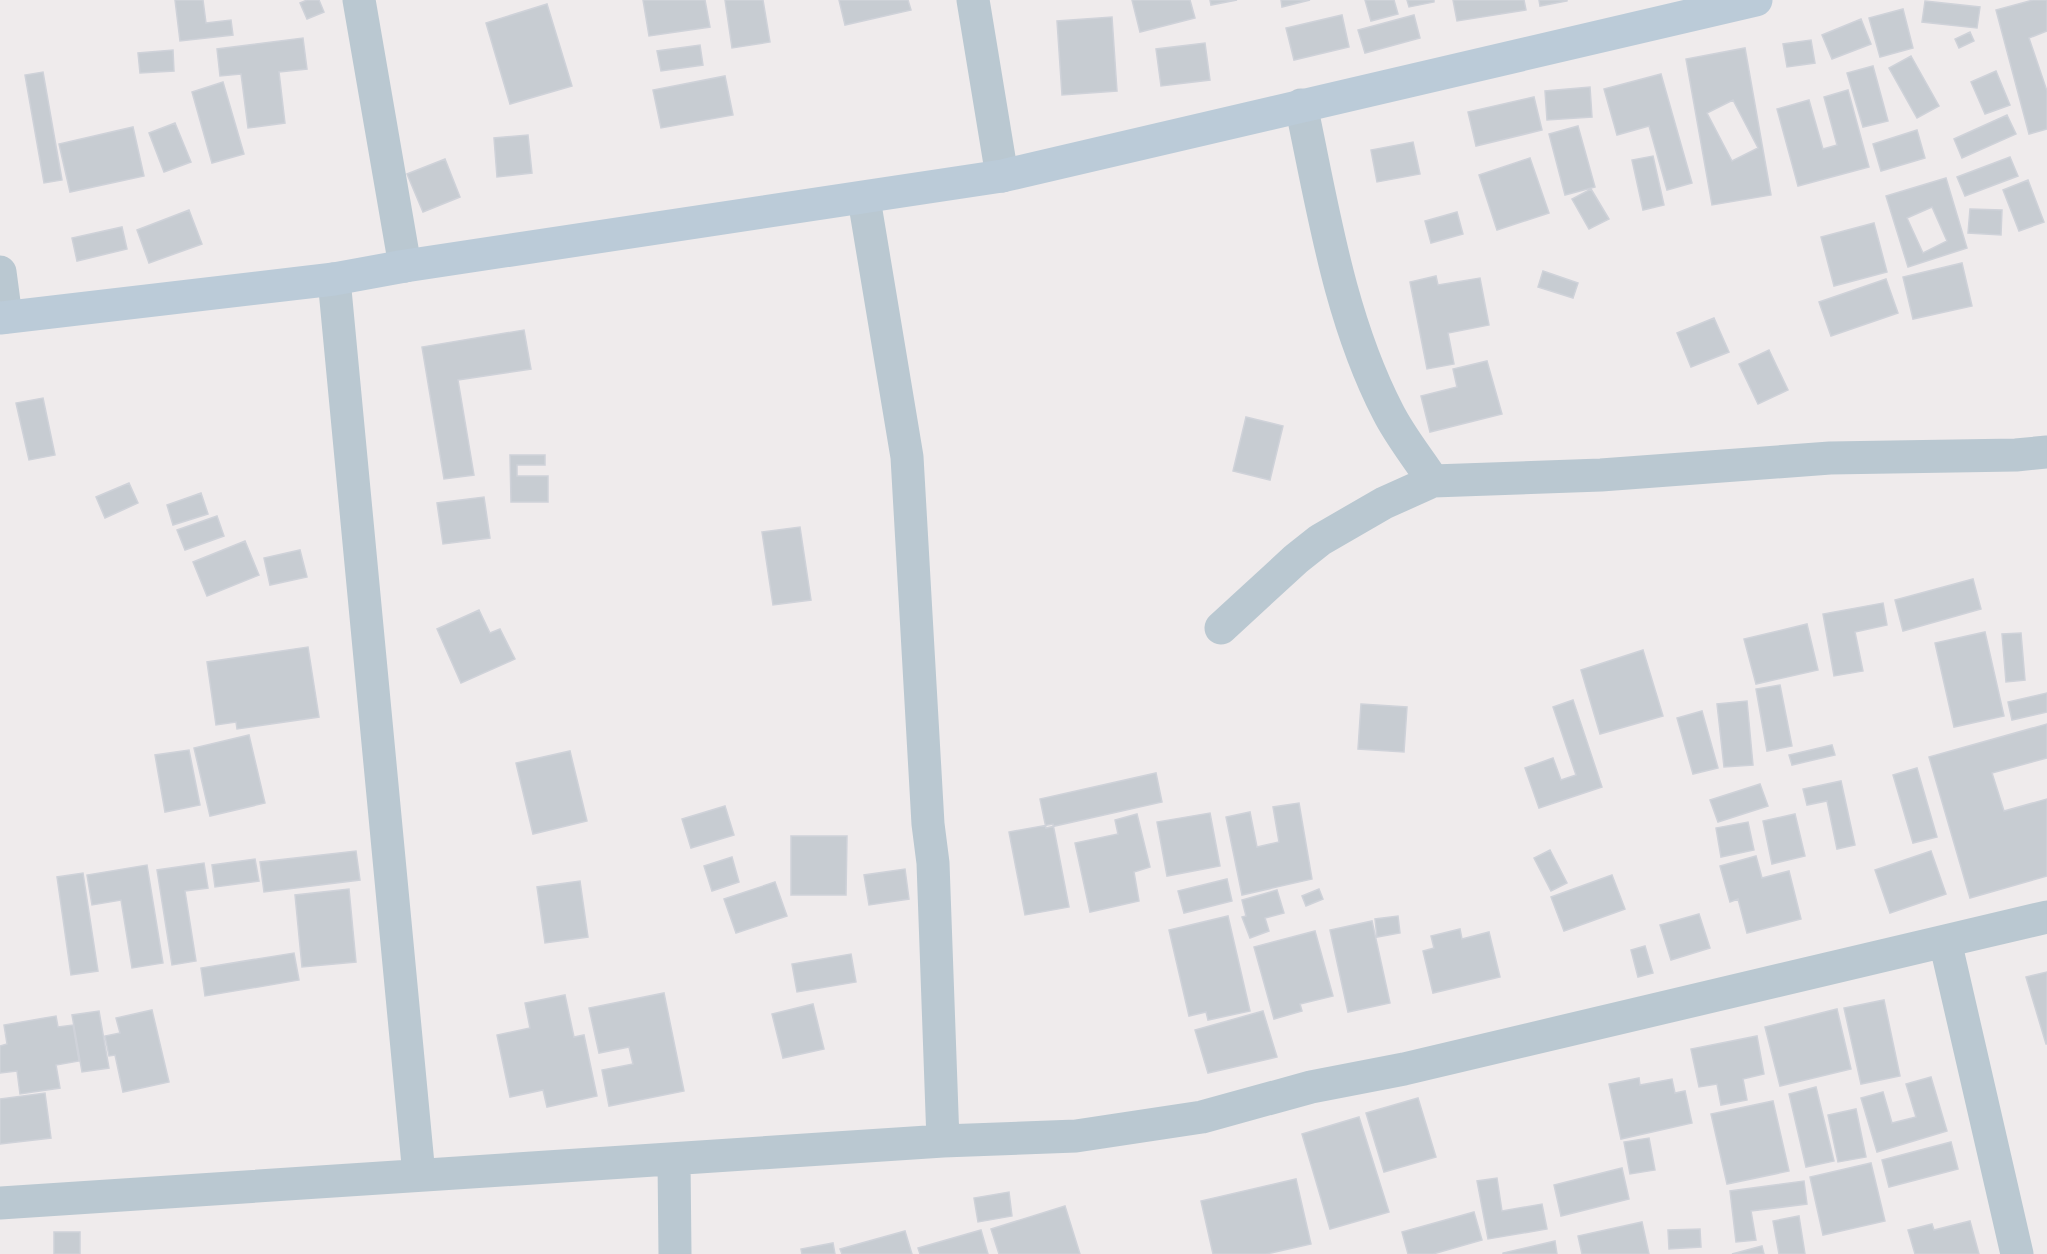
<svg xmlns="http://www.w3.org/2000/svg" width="2047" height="1254" viewBox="0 0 2047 1254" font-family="'PT Sans Narrow',sans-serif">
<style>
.building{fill:#c7ccd2;stroke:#cfd2d9;stroke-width:1.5;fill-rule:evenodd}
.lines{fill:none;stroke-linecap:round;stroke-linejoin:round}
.street{stroke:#bac8d1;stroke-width:33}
.secondary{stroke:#bbcbd8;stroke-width:33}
</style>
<rect width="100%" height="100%" fill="#efebec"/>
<path class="building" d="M175 0H203L206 23 231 20 233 35 180 41Z
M307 0H319L324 12 307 19 300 3Z
M643 0H705L710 27 649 36Z
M725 0H763L770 42 732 48Z
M839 0H908L911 10 845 25Z
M1132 0H1190L1195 18 1140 32Z
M1210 0H1237L1211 5Z
M1281 0H1310L1282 7Z
M1365 0H1394L1398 14 1371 21Z
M1407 0H1434V2L1409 7Z
M1453 0H1524L1526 10 1457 21Z
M1539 0H1567V1L1540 6Z
M2033 0H2047V31L2029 38 2047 91V129L2029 134 1996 10Z
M1925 1 1980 7 1977 28 1922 22Z
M547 4 572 86 510 104 486 23Z
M1903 9 1913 48 1880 57 1869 18Z
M1342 15 1349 47 1294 60 1286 28Z
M1414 15 1420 38 1365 53 1358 30Z
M1112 17 1117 91 1062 95 1057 21Z
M1861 19 1871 44 1832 59 1822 35Z
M1970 32 1974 41 1959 48 1955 39Z
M303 38 307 69 279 72 285 123 248 128 241 74 220 76 217 49Z
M1811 40 1815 63 1787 67 1783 44Z
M1205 43 1210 80 1161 86 1156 49Z
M700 45 703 65 661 71 657 51Z
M1745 48 1771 195 1712 205 1686 59ZM1733 100 1758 148 1732 161 1707 113Z
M173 50 174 71 140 73 138 53Z
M1911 56 1939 106 1917 118 1889 68Z
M1873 66 1888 121 1863 127 1847 73Z
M1996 71 2010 105 1985 114 1971 82Z
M43 72 62 180 44 183 25 75Z
M1661 74 1692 183 1667 190 1649 126 1617 135 1604 89Z
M725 76 733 115 661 128 653 90Z
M223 82 244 154 212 163 192 92Z
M1590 87 1592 117 1547 120 1545 91Z
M1848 90 1869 167 1798 186 1777 109 1809 100 1823 149 1837 145 1824 97Z
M1534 97 1542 130 1476 146 1468 112Z
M2007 115 2016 134 1962 158 1954 139Z
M175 123 191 162 164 172 149 133Z
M1578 126 1595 187 1565 195 1549 134Z
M133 127 144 176 70 192 59 144Z
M1917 130 1925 158 1881 171 1873 144Z
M528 135 532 173 497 177 494 138Z
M1413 142 1420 174 1377 182 1371 150Z
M1653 156 1664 205 1643 210 1632 160Z
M2010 157 2018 176 1965 196 1957 177Z
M1530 158 1549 213 1497 230 1479 175Z
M445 159 460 197 423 212 407 174Z
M1946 178 1967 248 1908 267 1886 196ZM1932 207 1947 241 1923 253 1907 218Z
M2028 180 2044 222 2019 231 2003 190Z
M1591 189 1609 219 1589 229 1572 199Z
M1970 209 2002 210 2001 235 1968 233Z
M189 210 202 244 149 263 137 230Z
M1457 212 1463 234 1431 243 1425 221Z
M1874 223 1887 272 1834 286 1821 237Z
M122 227 127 249 77 261 72 238Z
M1962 263 1972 306 1913 319 1903 277Z
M1543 271 1578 283 1573 298 1538 287Z
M1436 276 1438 285 1480 278 1489 325 1448 333 1454 364 1427 369 1410 282Z
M1886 279 1898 313 1831 336 1819 302Z
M1714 318 1729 352 1691 367 1677 333Z
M524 330 531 369 458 380 474 475 444 479 422 347Z
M1769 350 1788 390 1758 404 1739 364Z
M1487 361 1502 414 1430 432 1421 396 1457 387 1453 369Z
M43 398 55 455 29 460 16 403Z
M1246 417 1283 426 1270 480 1233 471Z
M510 455H545V465H517V476H548V502H511Z
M129 483 138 503 105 518 96 497Z
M201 493 208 514 173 525 167 505Z
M484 497 490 538 443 544 437 503Z
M217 516 224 536 185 550 177 530Z
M800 527 811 600 773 605 762 532Z
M245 541 259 575 207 596 193 562Z
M300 550 307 577 270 585 264 558Z
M1973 579 1981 609 1903 631 1895 600Z
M1883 603 1887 625 1855 632 1863 671 1834 676 1823 614Z
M479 610 490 633 500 629 515 659 461 683 437 629Z
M1807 624 1818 670 1756 684 1744 639Z
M1985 632 2004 716 1954 727 1935 643Z
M2021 633 2025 680 2006 682 2002 634Z
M308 647 319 717 237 729 236 722 216 725 207 662Z
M1643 650 1663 716 1600 734 1581 670Z
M1780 685 1792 746 1767 751 1756 689Z
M2047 693V712L2012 720 2008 702Z
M1573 700 1602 787 1539 808 1525 768 1553 758 1561 780 1576 775 1553 707Z
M1747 701 1753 765 1724 767 1717 704Z
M1361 704 1407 707 1404 752 1358 749Z
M1702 711 1718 768 1693 774 1677 718Z
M2047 724V758L1992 773 2004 811 2047 799V876L1970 898 1929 757Z
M249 735 265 803 210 816 194 748Z
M1832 745 1835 755 1792 765 1789 755Z
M189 750 200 805 165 812 155 755Z
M570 751 587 821 533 834 516 763Z
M1917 768 1937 837 1913 843 1893 775Z
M1156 773 1162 802 1046 828 1040 799Z
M1841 781 1855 845 1837 849 1827 801 1807 805 1803 789Z
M1760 784 1768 806 1718 822 1710 800Z
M1299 803 1312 879 1242 895 1226 817 1250 812 1257 847 1279 842 1273 807Z
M725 806 734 835 691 848 682 819Z
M1210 813 1220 866 1167 876 1157 822Z
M1137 814 1150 867 1134 872 1139 901 1090 912 1075 843 1118 834 1115 820Z
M1795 814 1805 856 1772 864 1763 821Z
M1748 822 1754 850 1721 857 1716 828Z
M1053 824 1069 907 1025 915 1009 832Z
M791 836H847L846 895H791Z
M1550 850 1567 883 1551 891 1534 858Z
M356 851 360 880 264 892 260 862Z
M1931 851 1946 894 1890 913 1875 870Z
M1756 856 1762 878 1789 871 1801 919 1747 933 1738 899 1730 902 1720 866Z
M732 857 739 882 712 891 704 866Z
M255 859 259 881 215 887 212 865Z
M204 863 208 888 185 891 196 961 172 965 157 870Z
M147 865 163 963 132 968 121 900 92 905 87 875Z
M905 869 909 899 869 905 864 875Z
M83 873 98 971 71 975 57 877Z
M1612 875 1625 909 1564 931 1551 897Z
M1227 879 1232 901 1184 913 1178 891Z
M580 881 588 937 545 943 537 887Z
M775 882 787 916 736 933 724 899Z
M349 889 356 962 302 967 295 895Z
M1319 889 1323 899 1306 906 1302 896Z
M1277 890 1284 913 1265 918 1269 931 1250 938 1242 917 1246 916 1242 900Z
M1699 914 1710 948 1671 960 1660 925Z
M1228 916 1250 1011 1208 1020 1206 1012 1189 1016 1169 930Z
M1398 916 1400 933 1377 937 1375 919Z
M1372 921 1390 1003 1348 1012 1330 930Z
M1460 929 1462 939 1489 932 1500 977 1433 993 1423 951 1434 948 1431 936Z
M1315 931 1333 996 1300 1004 1302 1011 1274 1019 1254 947Z
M1645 946 1653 973 1638 977 1631 950Z
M294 953 299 980 205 996 201 968Z
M851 954 856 982 797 992 792 964Z
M2047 972V1044H2046L2026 977Z
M664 993 684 1091 609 1106 602 1070 633 1064 629 1047 599 1053 589 1008Z
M565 995 574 1037 584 1035 597 1096 547 1107 543 1090 510 1097 497 1035 530 1028 525 1003Z
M1884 1000 1900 1076 1861 1084 1844 1008Z
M813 1004 824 1049 783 1058 772 1014Z
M1837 1009 1851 1069 1780 1086 1765 1027Z
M152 1010 169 1082 123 1092 115 1055 109 1056 105 1036 120 1033 116 1018Z
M99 1011 109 1068 82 1072 72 1015Z
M1263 1011 1277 1057 1208 1073 1195 1030Z
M56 1016 58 1027 73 1025 79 1061 56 1065 60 1088 20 1094 17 1071 0 1073V1046L7 1044 4 1025Z
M1757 1036 1764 1074 1743 1079 1747 1100 1721 1105 1717 1084 1699 1087 1691 1049Z
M1931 1077 1947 1131 1877 1152 1861 1098 1883 1092 1892 1123 1916 1117 1906 1084Z
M1639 1078 1640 1085 1672 1079 1675 1093 1685 1091 1692 1123 1621 1139 1609 1084Z
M1816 1087 1834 1161 1806 1167 1789 1094Z
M45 1093 51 1138 0 1144V1099Z
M1418 1098 1436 1157 1384 1172 1366 1113Z
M1773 1101 1789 1171 1727 1184 1711 1114Z
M1856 1109 1866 1157 1838 1162 1828 1115Z
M1359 1117 1389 1212 1330 1229 1302 1134Z
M1649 1138 1655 1170 1630 1174 1624 1142Z
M1951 1142 1958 1169 1889 1187 1882 1160Z
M1871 1163 1885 1221 1823 1235 1810 1177Z
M1622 1168 1629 1199 1561 1216 1554 1185Z
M1497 1178 1502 1211 1542 1204 1547 1229 1488 1239 1477 1181Z
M1296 1179 1311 1244 1266 1254H1213L1201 1201Z
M1804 1181 1807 1204 1751 1211 1756 1240 1736 1242 1730 1191Z
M1009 1192 1012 1216 978 1222 974 1198Z
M1065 1206 1080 1254H999L991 1229Z
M1474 1212 1482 1240 1433 1254H1408L1402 1232Z
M1799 1216 1805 1254H1779L1773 1221Z
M1970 1221 1979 1254H1915L1908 1230 1932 1224 1934 1230Z
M1642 1222 1649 1254H1582L1578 1236Z
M1700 1229 1701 1247 1669 1249 1668 1230Z
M981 1230 988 1254H920L918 1248Z
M905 1231 912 1254H842L840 1249Z
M54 1232H80V1254H54Z
M1555 1241 1557 1254H1503V1253Z
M833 1243 835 1254H802L801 1249Z
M1762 1246 1764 1254H1732Z"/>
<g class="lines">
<path class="street" d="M359 0 405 266
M973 0 1002 176
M1301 105C1323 208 1339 317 1388 412 1400 436 1418 458 1433 481
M864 199 907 457 928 824 933 863 943 1141
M0 272 6 317
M334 279 419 1175
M1221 628 1296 559 1320 540 1384 503 1433 481 1601 475 1830 458 2016 455 2047 452
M674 1160 675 1254
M0 1203 943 1141 1076 1136 1202 1117 1311 1087 1404 1069 1945 941
M2017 1254 1945 941 2047 917"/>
<path class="secondary" d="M0 318 334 279 405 266 1002 176 1756 0"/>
</g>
</svg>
